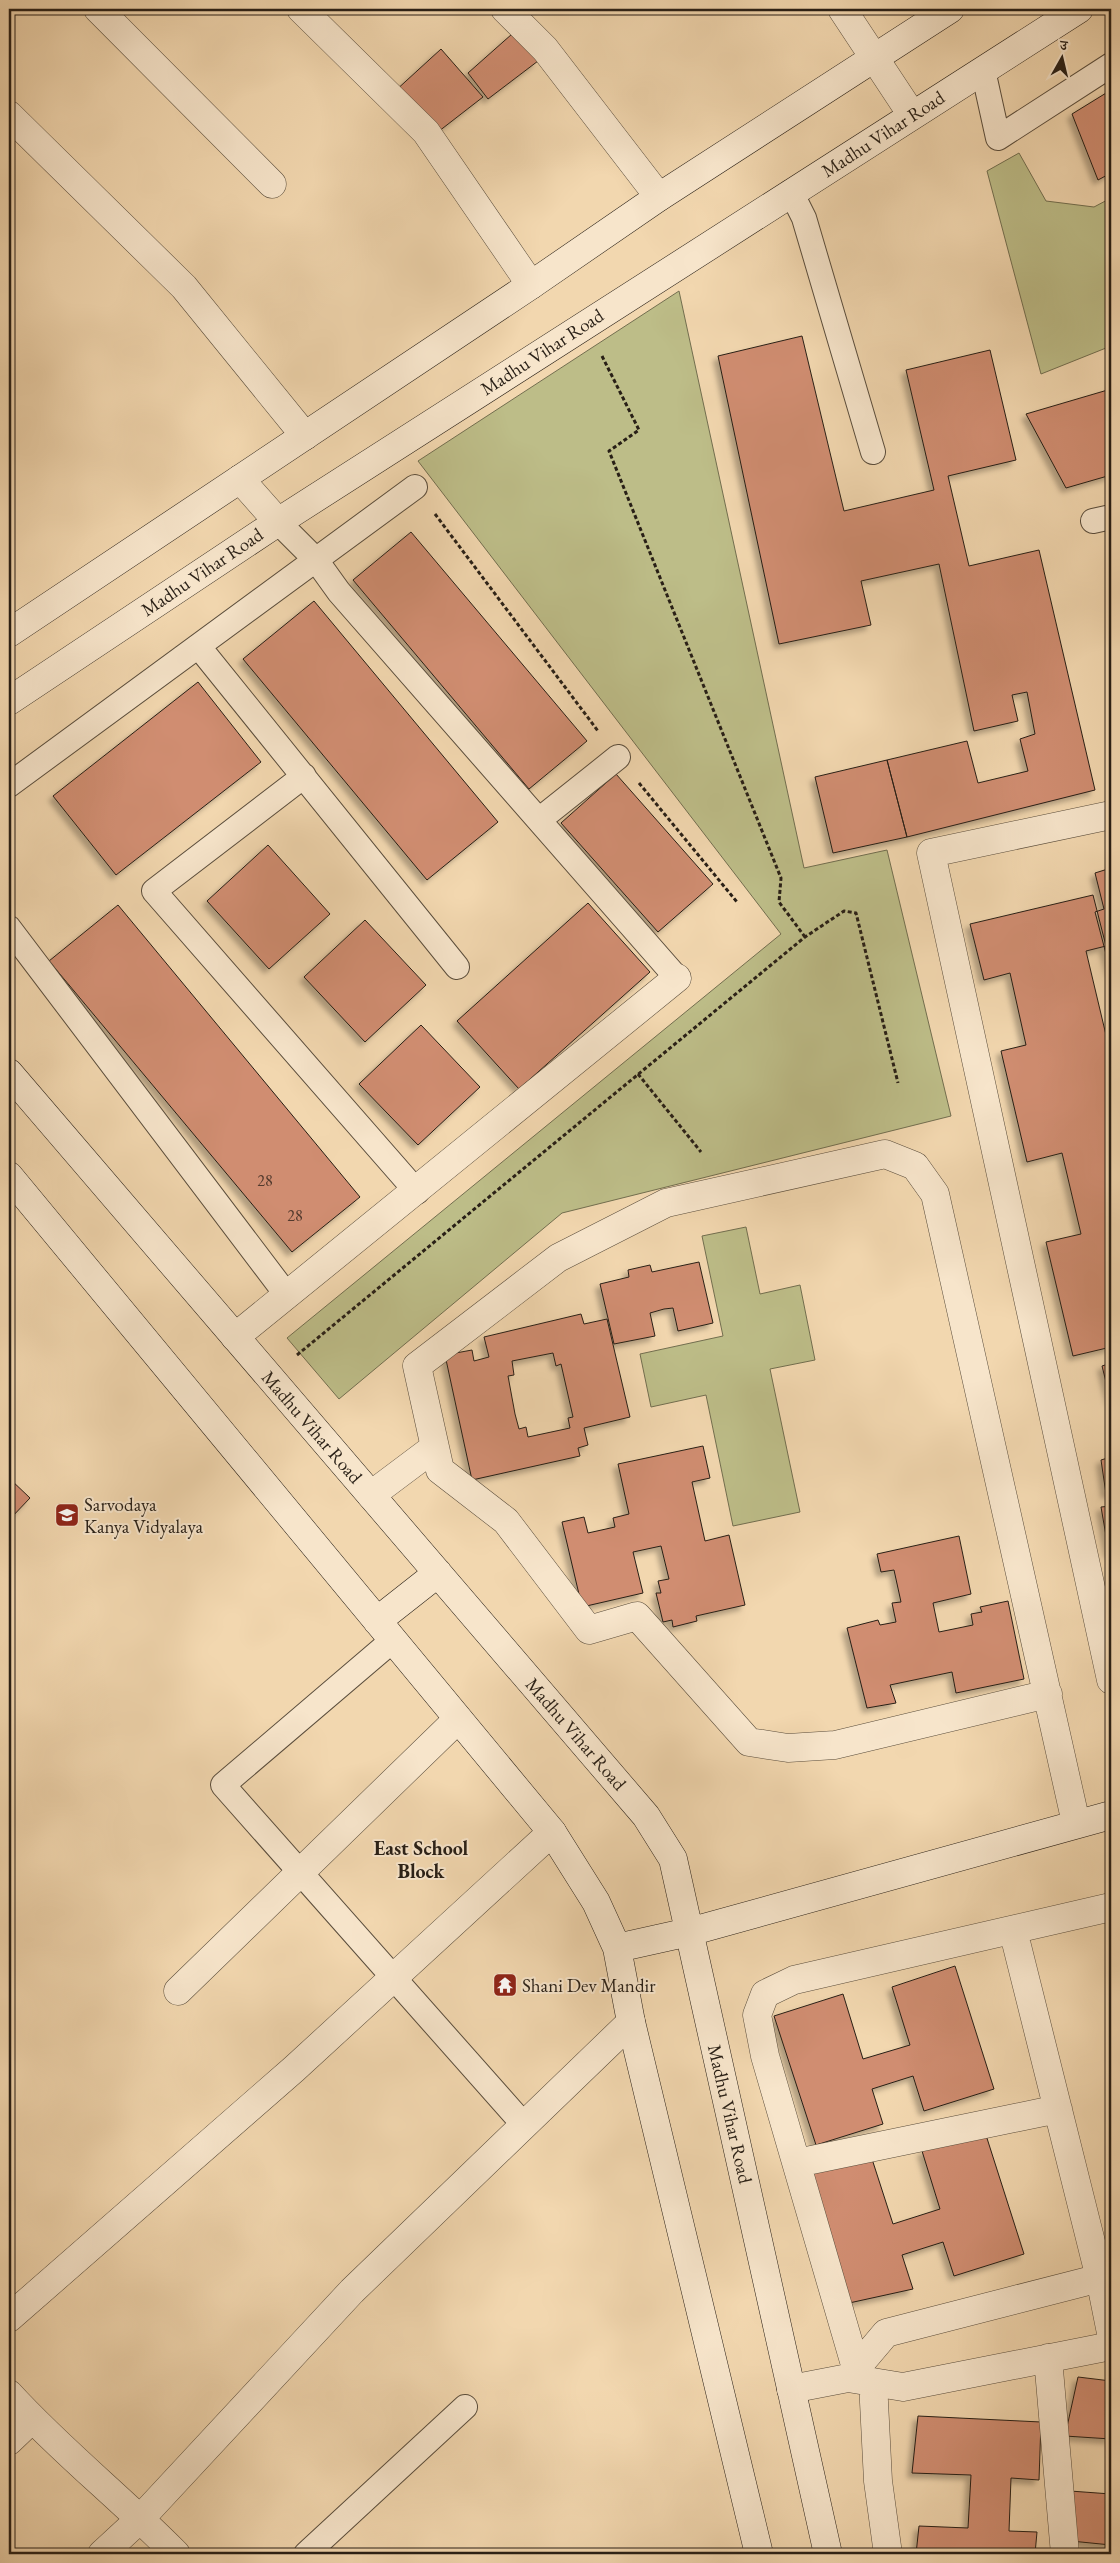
<svg xmlns="http://www.w3.org/2000/svg" width="1120" height="2563" viewBox="0 0 1120 2563" font-family="'EB Garamond','Noto Serif Devanagari',serif">
<style>
.green{fill:#bdbd88;stroke:#726e4f}
.building{fill:#d08d71;stroke:#281f16;fill-rule:evenodd;filter:url(#shadow)}
.lines{fill:none;stroke-linecap:round;stroke-linejoin:round}
.lane-casing{stroke:#5a4d3c;stroke-width:26}
.street-casing{stroke:#5a4d3c;stroke-width:29}
.secondary-casing{stroke:#281f16;stroke-width:29}
.path{stroke:#281f16;stroke-width:3;stroke-dasharray:4 2.5;stroke-linecap:butt}
.lane{stroke:#f7e5cb;stroke-width:24}
.street{stroke:#f7e5cb;stroke-width:28}
.secondary{stroke:#f7e5cb;stroke-width:28}
.labels{text-anchor:middle;dominant-baseline:central;stroke-width:4;stroke-linejoin:round;paint-order:stroke}
.number-label{font-size:16px;fill:#523a2d}
.street-label{font-size:19px;fill:#281f16;stroke:#f7e5cb}
.poi-label{font-size:19px;fill:#281f16;stroke:#f7e5cb;text-anchor:start}
.neighbourhood-label{font-size:20px;font-weight:bold;fill:#281f16;stroke:#f7e5cb}
</style>
<defs>
<filter id="shadow"><feDropShadow dx="-4.5" dy="4.5" stdDeviation="2.5" flood-color="#0004"/></filter>
</defs>
<rect width="100%" height="100%" fill="#f2d7af"/>
<filter id="stains"><feTurbulence type="fractalNoise" baseFrequency=".004" numOctaves="4"/><feColorMatrix values="0 0 0 0 .2 0 0 0 0 .09 0 0 0 0 .02 0 0 0 .5 -.17"/></filter>
<radialGradient id="worn" r=".72"><stop offset=".6" stop-color="#630" stop-opacity="0"/><stop offset="1" stop-color="#630" stop-opacity=".3"/></radialGradient>
<path class="green" d="M1019 153 1046 201 1094 207 1111 198V346L1041 374 987 171Z
M679 291 804 868 887 850 951 1116 562 1213 339 1399 287 1338 781 934 418 461Z
M746 1227 760 1294 800 1285 815 1360 770 1369 800 1512 733 1526 706 1395 651 1407 640 1354 723 1336 702 1236Z"/>
<path class="building" d="M512 34 538 61 488 99 468 73Z
M441 49 483 97 434 135 394 92Z
M1111 90V173L1098 180 1072 114Z
M802 336 844 511 934 490 906 370 990 350 1016 460 948 476 969 566 1039 550 1095 790 907 837 887 760 967 741 978 783 1028 771 1020 739 1035 734 1027 692 1012 695 1018 721 974 731 939 564 861 581 871 625 779 644 718 356Z
M1111 389V475L1066 488 1026 414Z
M411 532 587 741 529 789 353 580Z
M314 601 498 822 427 880 243 659Z
M198 682 261 762 116 875 53 796Z
M887 760 907 837 833 853 815 777Z
M616 774 713 884 658 932 561 823Z
M268 845 330 914 269 969 207 901Z
M1111 868V973L1095 912 1104 909 1095 873Z
M1093 895 1106 946 1086 951 1111 1056V1347L1073 1356 1046 1242 1081 1234 1062 1153 1027 1162 1001 1051 1026 1045 1010 973 984 980 970 924Z
M588 903 650 972 519 1089 457 1021Z
M118 905 360 1197 292 1252 49 961Z
M365 920 426 985 365 1042 304 977Z
M421 1025 480 1087 418 1145 359 1084Z
M699 1262 713 1323 678 1331 673 1308 664 1309 650 1313 655 1336 614 1344 600 1284 629 1277 628 1270 650 1265 652 1272Z
M581 1314 584 1324 607 1319 630 1417 584 1428 588 1445 578 1448 580 1456 472 1480 445 1355 472 1350 474 1361 489 1357 484 1337ZM553 1353 556 1366 561 1364 573 1417 568 1418 570 1428 528 1437 526 1427 519 1429 515 1414 508 1376 514 1375 512 1361Z
M1111 1363V1402L1102 1366Z
M703 1446 710 1478 692 1482 705 1541 729 1535 745 1605 696 1616 697 1621 673 1627 672 1620 663 1622 656 1593H661L658 1581 669 1579 661 1546 633 1552 643 1593 582 1607 562 1522 584 1517 588 1533 615 1527 613 1518 629 1514 618 1464Z
M1111 1457V1493L1106 1494 1101 1460Z
M9 1478 30 1498 9 1520Z
M1111 1506V1553H1109L1101 1507Z
M959 1536 971 1594 933 1603 939 1632 973 1625 971 1614 982 1612 980 1607 1008 1601 1024 1679 956 1693 952 1672 890 1685 896 1703 867 1708 847 1628 878 1620 880 1625 896 1622 892 1603 901 1602 894 1570 881 1572 877 1554Z
M955 1966 994 2089 924 2111 913 2076 872 2089 883 2124 816 2145 774 2016 843 1994 863 2059 910 2045 892 1987Z
M985 2132 1024 2254 954 2276 943 2242 902 2255 913 2289 840 2305 806 2173 872 2159 893 2224 940 2209 922 2151Z
M1078 2377 1111 2381V2439L1065 2436Z
M918 2416 1041 2422 1039 2480 1011 2478 1009 2531 1037 2532 1035 2554H916L919 2526 968 2528 971 2475 912 2473Z
M1070 2491 1111 2494V2545L1071 2541Z"/>
<g class="lines">
<defs>
<path id="lane" d="M983 70 998 138 1111 65
M791 192 804 218 873 452
M1093 521 1111 517
M278 522 316 560 339 592 677 978
M199 647 457 967
M304 776 154 891 417 1192
M9 785 415 487
M539 820 618 757
M9 928 286 1294
M393 1640 223 1785 524 2125
M306 2554 465 2407"/>
<path id="street" d="M98 9 272 184
M301 9 426 132 531 285
M505 9 545 49 659 197
M842 9 912 115
M9 115 184 287 305 436
M240 479 278 522
M1111 815 931 853 1111 1680
M235 1337 677 978
M371 1495 435 1447
M1048 1694 835 1745 788 1748 749 1742 637 1616 589 1630 506 1521 440 1470 417 1366 558 1258 666 1203 885 1154 915 1166 935 1194 1076 1823
M1013 1930 1100 2278 1111 2333
M178 1991 458 1719
M797 2163 1058 2109
M9 2318 294 2069 552 1832
M1048 2358 1065 2554
M856 2368 765 2056 757 2015 765 1994 794 1980 1111 1907
M848 2378 903 2387 1111 2346
M873 2382 878 2481 888 2554
M791 2389 848 2378 886 2333 1100 2278
M9 2394C61 2451 122 2499 176 2554
M9 2441 32 2419
M102 2554 141 2518 352 2291 631 2022"/>
<path id="secondary" d="M9 633 531 285 659 197 950 9
M9 701 278 522 1079 9
M9 1073 646 1816 673 1859 828 2554
M9 1176 552 1832 596 1902 617 1948 631 2022 759 2554
M377 1621 438 1573
M617 1948 689 1932 1111 1815"/>
</defs>
<use href="#lane" class="lane-casing"/>
<use href="#street" class="street-casing"/>
<use href="#secondary" class="secondary-casing"/>
<path class="path" d="M602 356 639 430 609 451 781 878 779 902 805 937
M435 514 598 731
M639 783 737 902
M638 1074 701 1152
M297 1355 805 937 844 911 856 913 898 1083"/>
<use href="#lane" class="lane"/>
<use href="#street" class="street"/>
<use href="#secondary" class="secondary"/>
</g>
<defs>
<symbol id="school-square" viewBox="-11 -11 22 22"><rect x="-9" y="-9" width="18" height="18" rx="4" fill="#8f2418" stroke="#f7e5cb"/><path d="M0-5L7-2L0 1L-7-2ZM-4 1L0 2.5L4 1V4Q0 6-4 4Z" fill="#fff"/></symbol>
<symbol id="temple-square" viewBox="-11 -11 22 22"><rect x="-9" y="-9" width="18" height="18" rx="4" fill="#8f2418" stroke="#f7e5cb"/><path d="M0-6L5-2H3V0L6.5 2.5H4V6H1.5V3h-3V6H-4V2.5H-6.5L-3 0V-2H-5Z" fill="#fff"/></symbol>
</defs>
<g fill-rule="evenodd">
<use href="#school-square" x="53" y="1501" width="28" height="28"/>
<use href="#temple-square" x="491" y="1971" width="28" height="28"/>
</g>
<g class="labels">
<g class="number-label">
<text x="265" y="1180">28</text>
<text x="295" y="1215">28</text>
</g>
<g class="street-label">
<text transform="translate(883 134) rotate(-33)">Madhu Vihar Road</text>
<text transform="translate(542 352) rotate(-33)">Madhu Vihar Road</text>
<text transform="translate(202 572) rotate(-34)">Madhu Vihar Road</text>
<text transform="translate(312 1427) rotate(49)">Madhu Vihar Road</text>
<text transform="translate(576 1734) rotate(49)">Madhu Vihar Road</text>
<text transform="translate(730 2114) rotate(77)">Madhu Vihar Road</text>
</g>
<g class="poi-label">
<text x="84" y="1504">Sarvodaya<tspan x="84" dy="22">Kanya Vidyalaya</tspan></text>
<text x="522" y="1985">Shani Dev Mandir</text>
</g>
<g class="neighbourhood-label">
<text x="421" y="1848">East School<tspan x="421" dy="23">Block</tspan></text>
</g>
</g>
<rect width="1120" height="2563" fill="none" stroke="#f2d7af" stroke-width="30"/>
<rect x="10" y="10" width="1100" height="2543" fill="none" stroke="#281f16" stroke-width="2.5"/>
<rect x="15" y="15" width="1090" height="2533" fill="none" stroke="#281f16"/>
<g transform="translate(1062 58) rotate(8)" stroke="#f7e5cb" stroke-width="4" paint-order="stroke">
<path d="M0-4L9 19L0 12L-9 19Z" fill="#281f16"/>
<text y="-8" font-size="14" font-weight="bold" text-anchor="middle" fill="#281f16">उ</text>
</g>
<rect width="100%" height="100%" filter="url(#stains)"/>
<rect width="100%" height="100%" fill="url(#worn)"/>
</svg>
